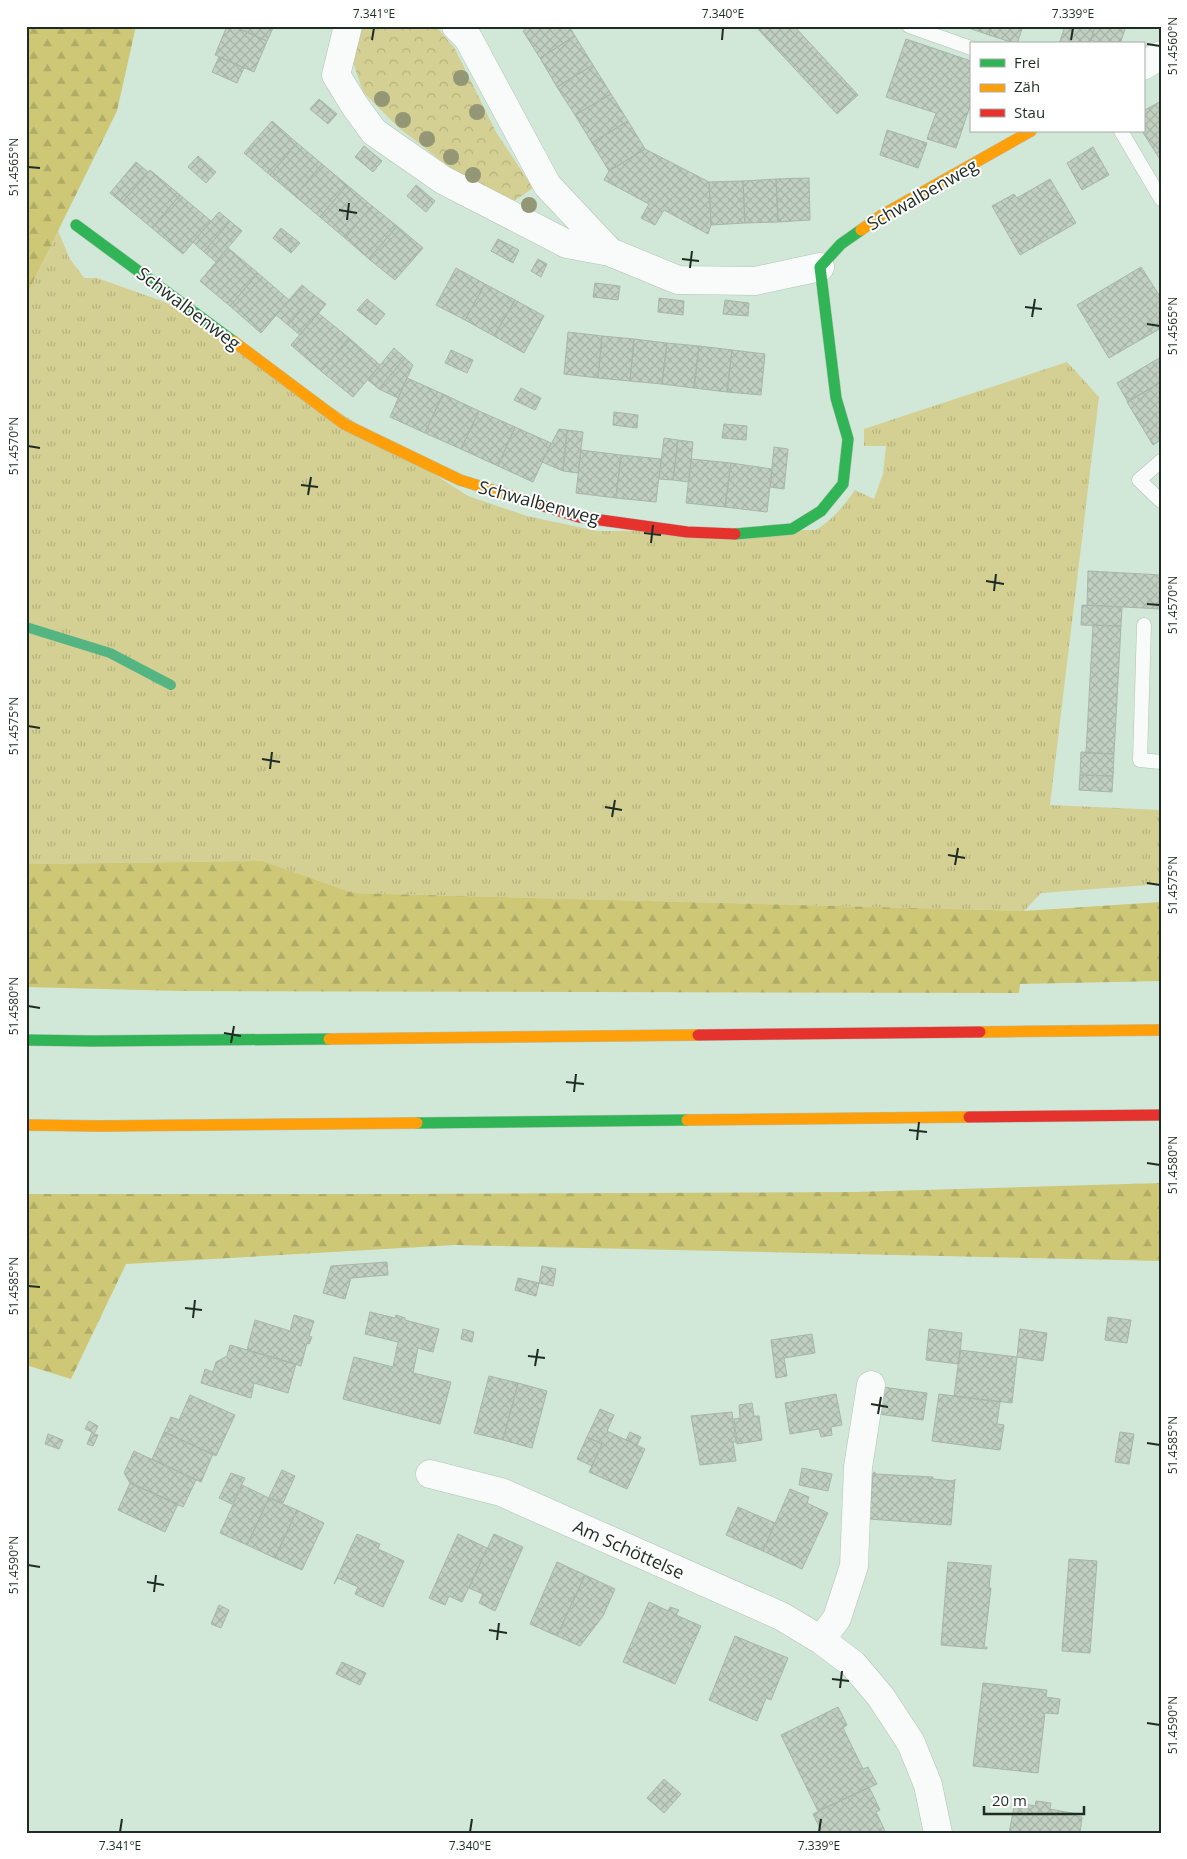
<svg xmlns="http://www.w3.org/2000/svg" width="1187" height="1859" viewBox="0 0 1187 1859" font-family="'Open Sans',sans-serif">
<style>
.grass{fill:url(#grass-tufts)}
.forest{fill:url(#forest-firs)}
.park{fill:url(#park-crowns)}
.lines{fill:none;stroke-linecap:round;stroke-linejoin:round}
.stream{stroke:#54b583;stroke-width:10}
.building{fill:url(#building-cross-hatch);stroke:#a8b6a9}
.lane-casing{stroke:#b2c3b7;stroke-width:15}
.street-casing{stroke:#b2c3b7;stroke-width:29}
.fast-casing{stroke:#b2c3b7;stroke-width:12}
.slow-casing{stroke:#b2c3b7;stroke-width:12}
.jam-casing{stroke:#b2c3b7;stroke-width:12}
.lane{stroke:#f8fbf9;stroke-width:14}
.street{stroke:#f8fbf9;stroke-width:28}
.fast{stroke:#30b455;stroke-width:11}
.slow{stroke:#ff9f0a;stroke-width:11}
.jam{stroke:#e5322d;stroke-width:11}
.tree{fill:#949775}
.ticks{fill:none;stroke:#1e2c23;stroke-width:2}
.labels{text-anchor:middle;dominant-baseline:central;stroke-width:4;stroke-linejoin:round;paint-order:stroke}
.street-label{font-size:18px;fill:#1e2c23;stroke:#fff}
.neatline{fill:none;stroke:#1e2c23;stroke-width:2}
.ticks-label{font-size:12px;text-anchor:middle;fill:#1e2c23}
</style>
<defs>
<pattern id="grass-tufts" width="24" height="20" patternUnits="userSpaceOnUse" patternTransform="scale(1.25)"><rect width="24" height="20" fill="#d4cf92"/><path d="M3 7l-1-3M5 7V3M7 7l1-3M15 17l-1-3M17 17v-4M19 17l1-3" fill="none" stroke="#b6b27e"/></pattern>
<pattern id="forest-firs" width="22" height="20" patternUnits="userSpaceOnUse" patternTransform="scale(1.25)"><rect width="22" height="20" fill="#cec776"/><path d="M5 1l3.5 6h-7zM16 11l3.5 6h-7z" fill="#b0ab66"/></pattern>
<pattern id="park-crowns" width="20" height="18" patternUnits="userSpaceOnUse" patternTransform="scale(1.25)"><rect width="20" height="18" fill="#d4cf92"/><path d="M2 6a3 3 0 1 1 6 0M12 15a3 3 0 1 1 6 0" fill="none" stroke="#b6b27e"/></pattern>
<pattern id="building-cross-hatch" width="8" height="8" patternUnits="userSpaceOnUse" patternTransform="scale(1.25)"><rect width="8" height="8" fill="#c1cfc1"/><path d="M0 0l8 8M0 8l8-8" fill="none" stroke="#a5b2a6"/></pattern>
</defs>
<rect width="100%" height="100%" fill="#d1e7d8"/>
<path class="grass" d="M58 231 70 259 84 278H97L176 306 468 496 527 516 597 531 816 530C832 520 844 506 855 490L874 499 883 474 886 446H864V429L1067 362 1099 397 1050 805 1161 810V884L1041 893 1024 911 353 893 263 861 26 864V296Z"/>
<path class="forest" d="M26 26H136L117 111 26 296Z
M263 861 353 893 1024 911 1161 902V981L1020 984 1019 993 181 991 26 987V864Z
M1161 1183V1261L455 1245 126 1264 71 1379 26 1365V1194H405L855 1192Z"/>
<path class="park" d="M367 26H436L455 49 496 132 533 188 511 203 453 170 398 127 363 92 353 62 360 30Z"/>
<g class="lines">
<path class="stream" d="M26 627 110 653 171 685"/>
</g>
<path class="building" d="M227 26H233L267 41 254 72 215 55Z
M233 26H274L267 41Z
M530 26H569L575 36 540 58 523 31Z
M760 26H794L858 95 837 114 757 28Z
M963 26H992L989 35Z
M992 26H1023L1017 44 989 35Z
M1065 26H1095L1090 44H1059Z
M1095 26H1126L1120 44H1101L1091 40Z
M575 36 593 65 557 87 540 58Z
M906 39 971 61V103L956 148 927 139 936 113 886 97Z
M219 57 244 68 237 83 212 72Z
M593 65 611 94 575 115 557 87Z
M611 94 628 121 592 143 575 115Z
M319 99 337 114 328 124 310 109Z
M1161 101V161L1142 131 1143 111Z
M272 121 297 143 270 175 244 153Z
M628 121 645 149 609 171 592 143Z
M887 130 927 143 918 168 880 155Z
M297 143 322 164 295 196 270 175Z
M364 146 382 161 373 172 355 157Z
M1093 147 1109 175 1082 190 1067 163Z
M645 149 709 182 711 225 708 234 664 210 655 225 641 218 649 204 604 180 609 171Z
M198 156 216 172 206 183 188 167Z
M136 162 148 172 122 203 110 193Z
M322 164 347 185 320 217 295 196Z
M150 170 180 195 152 228 122 203Z
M809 178 810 220 778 222 776 179Z
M776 179 778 222 745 223 743 181Z
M1050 179 1076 223 1020 255 992 206 1014 194 1017 198Z
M743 181 745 223 711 225 709 182Z
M347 185 372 206 345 238 320 217Z
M416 185 435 201 426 212 407 196Z
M180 195 211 221 183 254 152 228Z
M372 206 397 226 369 259 345 238Z
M219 212 230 221 204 252 193 242Z
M230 221 242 231 216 262 204 252Z
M397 226 423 248 395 280 369 259Z
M281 228 300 243 291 253 273 238Z
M498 239 519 250 513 263 491 251Z
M228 248 258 273 230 306 200 281Z
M538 259 547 264 541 277 531 271Z
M1141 267 1161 298V328L1109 358 1077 305Z
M456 268 485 284 465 320 436 305Z
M258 273 289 300 261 333 230 306Z
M595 283 620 286 618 300 593 297Z
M485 284 515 300 494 336 465 320Z
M302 285 314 295 288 325 276 315Z
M314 295 326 304 300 335 288 325Z
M659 298 684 301 683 315 658 312Z
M367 299 385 314 376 325 357 310Z
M515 300 544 316 524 353 494 336Z
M725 300 749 303 748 316 723 314Z
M318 313 349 338 321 371 291 345Z
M568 332 602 336 598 378 564 374Z
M602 336 634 339 630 381 598 378Z
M349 338 380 365 353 397 321 371Z
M634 339 667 343 662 384 630 381Z
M667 343 699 346 694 388 662 384Z
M699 346 732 350 727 392 694 388Z
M394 348 405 358 379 389 368 380Z
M451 350 473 360 467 373 445 363Z
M732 350 765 354 761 395 727 392Z
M1161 357V382L1128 402 1117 383Z
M405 358 413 365 398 398 379 389Z
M407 378 443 394 425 433 390 417Z
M1161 382V440L1153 445 1127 402Z
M521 388 541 398 535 410 514 400Z
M443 394 479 411 461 449 425 433Z
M479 411 515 427 498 466 461 449Z
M614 412 638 415 637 428 613 425Z
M724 424 747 426 746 440 722 438Z
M515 427 551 443 533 482 498 466Z
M559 429 567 430 563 471 542 462Z
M567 430 583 432 578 473 563 471Z
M664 438 678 440 673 480 659 479Z
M678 440 693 442 689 482 673 480Z
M774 447 788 449 784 489 770 487Z
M581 450 621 455 616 498 576 493Z
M621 455 661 459 656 502 616 498Z
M691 459 731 463 725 507 686 503Z
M731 463 772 469 767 512 725 507Z
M1088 571 1161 575V609L1087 605Z
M1082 605 1122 607 1121 626 1081 625Z
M1093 625 1121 626 1114 754 1086 753Z
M1081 752 1114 754 1113 776 1080 775Z
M1080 775 1113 776 1112 792 1079 790Z
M387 1262 388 1275 351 1278 345 1299 323 1293 331 1266Z
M542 1266 556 1269 553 1286 539 1283Z
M518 1278 539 1283 536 1296 515 1290Z
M370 1312 395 1318 396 1315 405 1318V1320L439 1329 433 1352 418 1348 413 1373 451 1382 440 1424 343 1399 354 1357 393 1367 398 1342 365 1334Z
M294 1315 314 1321 309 1336 312 1337 309 1344 307 1343 301 1366 247 1350 255 1320 290 1331Z
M1108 1317 1131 1320 1127 1343 1105 1340Z
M463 1329 474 1332 472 1342 461 1339Z
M929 1329 962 1333 959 1364 926 1360Z
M1020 1329 1047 1333 1043 1361 1017 1357Z
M812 1334 815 1353 784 1358 787 1376 776 1378 771 1340Z
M230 1345 296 1364 288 1393 254 1383 251 1398 201 1383 205 1369 213 1372 216 1362 227 1356Z
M960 1350 1017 1357 1012 1403 954 1396Z
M489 1376 518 1383 503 1440 474 1433Z
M518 1383 547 1391 532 1448 503 1440Z
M882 1387 927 1393 923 1420 878 1414Z
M836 1394 842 1425 831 1427 832 1435 821 1437 819 1429 790 1434 785 1403Z
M939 1394 1000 1402 997 1424 1004 1425 1000 1450 932 1441Z
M190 1395 235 1415 216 1456 164 1432 171 1417 179 1420Z
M752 1403 754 1416H759L762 1440 737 1444 734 1419 740 1418 739 1405Z
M600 1409 614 1415 607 1431 645 1449 627 1489 589 1472 602 1444 587 1437Z
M732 1412 736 1442H733L736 1461 700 1465 691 1416Z
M89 1421 98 1426 94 1434 98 1435 93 1446 87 1444 92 1432 85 1429Z
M164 1432 213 1454 201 1482 152 1459Z
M630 1432 641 1437 637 1445 626 1440Z
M1120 1432 1134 1434 1129 1464 1115 1462Z
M48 1434 63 1440 59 1449 45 1444Z
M587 1437 602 1444 592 1466 577 1459Z
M134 1451 196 1480 183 1507 130 1483 124 1473Z
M802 1468 832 1474 828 1491 799 1485Z
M282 1470 295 1476 283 1503 269 1497Z
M875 1472V1474L933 1477V1479L954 1481 955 1479 951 1525 869 1519 873 1473Z
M231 1473 245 1478 232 1504 219 1498Z
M130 1483 178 1504 165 1532 118 1510Z
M242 1485 269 1498 247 1545 220 1533Z
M790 1489 809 1497 807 1503 828 1513 802 1569 763 1551Z
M269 1498 297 1510 275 1558 247 1545Z
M738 1507 775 1523 763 1551 726 1535Z
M297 1510 324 1523 302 1570 275 1558Z
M357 1534 380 1544 378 1549 404 1561 383 1607 355 1594 358 1587 338 1578 334 1584Z
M458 1534 487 1548 462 1602 449 1596 445 1605 429 1598Z
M494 1534 523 1547 495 1611 479 1603 483 1594 469 1588Z
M1069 1559 1097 1561 1090 1653 1062 1651Z
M557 1562 585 1575 557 1636 530 1624Z
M948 1562 992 1566 991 1567 989 1588H991L984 1647H987V1649L941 1645Z
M585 1575 615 1589 603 1616 580 1646 557 1636Z
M649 1602 668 1611 670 1607 679 1610 676 1615 701 1626 675 1684 623 1662Z
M219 1605 229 1610 221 1628 211 1624Z
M735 1636 788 1658 771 1700 766 1698 757 1721 709 1700Z
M342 1662 366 1673 360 1685 336 1674Z
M983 1683 1047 1690 1046 1697 1060 1699 1058 1714 1045 1713 1038 1773 973 1766Z
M838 1707 847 1725 843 1728 863 1769 868 1767 877 1784 818 1811 781 1735Z
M664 1779 681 1794 664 1813 647 1798Z
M869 1787 880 1810 876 1812 886 1833H822L813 1814Z
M1036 1801 1051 1803 1050 1809 1077 1814 1076 1816 1082 1817 1080 1833H1009L1015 1802 1035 1806Z"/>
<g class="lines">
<defs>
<path id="lane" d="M909 26 971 48
M1121 131 1161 199
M1161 461 1139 480 1161 501
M1144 625 1140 760 1161 762"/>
<path id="street" d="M348 26 336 75 355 106 374 132 443 180 567 244 610 252 678 280 755 281 820 267
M456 26 468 38 547 185 610 252
M1143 66 1161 55
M430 1474 501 1492 781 1616 821 1640 853 1664 881 1697 911 1743 928 1785 938 1833
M821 1640 837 1618 854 1566 858 1467 871 1385"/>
<path id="fast" d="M76 225 233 341
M735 534 792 529 821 511 843 484 848 439 836 398 820 267 841 244 861 230
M26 1040 93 1041 329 1039
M417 1123 687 1120"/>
<path id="slow" d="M861 230 882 215 1031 131
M233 341 344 424 460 480 534 503
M980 1032 1161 1030
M329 1039 698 1035
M687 1120 969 1117
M26 1125 100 1126 417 1123"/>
<path id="jam" d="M534 503 579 517 687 532 735 534
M698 1035 980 1032
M969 1117 1161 1115"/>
</defs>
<use href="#lane" class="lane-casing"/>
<use href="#street" class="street-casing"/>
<use href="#fast" class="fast-casing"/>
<use href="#slow" class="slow-casing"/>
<use href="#jam" class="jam-casing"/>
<use href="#lane" class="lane"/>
<use href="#street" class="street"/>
<use href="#fast" class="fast"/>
<use href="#slow" class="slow"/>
<use href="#jam" class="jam"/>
</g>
<g class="tree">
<circle cx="461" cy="78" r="8"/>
<circle cx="382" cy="99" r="8"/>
<circle cx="477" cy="112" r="8"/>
<circle cx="403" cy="120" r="8"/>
<circle cx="427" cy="139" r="8"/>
<circle cx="451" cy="157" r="8"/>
<circle cx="473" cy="175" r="8"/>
<circle cx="529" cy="205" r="8"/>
</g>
<path class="ticks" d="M372 40 374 28M722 40 723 28M1071 40 1073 28M1147 44 1160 46M28 167 40 168M339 210 357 213M347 220 349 203M682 259 699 261M690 268 692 251M1025 307 1042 309M1032 317 1035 299M1147 324 1160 326M28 446 40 448M301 485 318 487M308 495 311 477M644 533 661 535M651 543 653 525M986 581 1004 584M994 591 996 574M1147 604 1160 605M28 726 40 728M262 759 280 762M270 769 272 752M605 807 622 810M612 817 615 800M948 855 965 858M955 865 958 848M1147 883 1160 885M28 1006 40 1008M224 1033 241 1036M231 1043 234 1026M566 1082 584 1084M574 1092 576 1074M909 1130 927 1132M917 1140 919 1122M1147 1163 1160 1165M28 1286 40 1287M185 1308 202 1310M193 1318 195 1300M528 1356 545 1358M535 1366 538 1349M871 1404 888 1407M878 1414 881 1397M1147 1443 1160 1445M28 1565 40 1567M147 1582 164 1585M154 1592 156 1575M489 1630 507 1633M497 1640 499 1623M832 1679 849 1681M840 1688 842 1671M1147 1723 1160 1725M120 1832 122 1819M470 1832 472 1819M819 1832 821 1819"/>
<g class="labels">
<g class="street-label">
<text transform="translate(922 194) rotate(-30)">Schwalbenweg</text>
<text transform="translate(189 308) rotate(37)">Schwalbenweg</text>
<text transform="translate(539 502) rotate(15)">Schwalbenweg</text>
<text transform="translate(629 1549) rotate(24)">Am Schöttelse</text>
</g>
</g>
<rect width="1187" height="1859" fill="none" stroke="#ffffff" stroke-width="55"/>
<rect x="970" y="42" width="175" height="90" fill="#ffffff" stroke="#a5aba7"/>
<rect x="980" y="59" width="25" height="8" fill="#30b455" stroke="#a5aba7"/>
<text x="1014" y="68" font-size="15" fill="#1e2c23">Frei</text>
<rect x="980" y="84" width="25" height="8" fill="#ff9f0a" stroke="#a5aba7"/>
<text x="1014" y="92" font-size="15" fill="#1e2c23">Zäh</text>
<rect x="980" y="109" width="25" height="8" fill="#e5322d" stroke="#a5aba7"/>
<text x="1014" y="118" font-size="15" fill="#1e2c23">Stau</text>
<path d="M984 1806v8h100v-8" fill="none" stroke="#1e2c23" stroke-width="2.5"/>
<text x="992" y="1806" font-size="15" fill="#1e2c23" stroke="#ffffff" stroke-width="4" paint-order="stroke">20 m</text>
<rect x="28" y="28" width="1132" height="1804" class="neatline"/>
<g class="ticks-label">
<text x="374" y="18">7.341°E</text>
<text x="723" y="18">7.340°E</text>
<text x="1073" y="18">7.339°E</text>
<text transform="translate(1173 46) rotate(-90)" y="4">51.4560°N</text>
<text transform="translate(14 167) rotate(-90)" y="4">51.4565°N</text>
<text transform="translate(1173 326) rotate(-90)" y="4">51.4565°N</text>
<text transform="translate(14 446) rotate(-90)" y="4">51.4570°N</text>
<text transform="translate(1173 605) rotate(-90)" y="4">51.4570°N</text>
<text transform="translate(14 726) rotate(-90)" y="4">51.4575°N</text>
<text transform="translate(1173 885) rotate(-90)" y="4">51.4575°N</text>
<text transform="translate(14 1006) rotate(-90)" y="4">51.4580°N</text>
<text transform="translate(1173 1165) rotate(-90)" y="4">51.4580°N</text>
<text transform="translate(14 1286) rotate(-90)" y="4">51.4585°N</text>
<text transform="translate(1173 1445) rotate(-90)" y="4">51.4585°N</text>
<text transform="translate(14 1565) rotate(-90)" y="4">51.4590°N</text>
<text transform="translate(1173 1725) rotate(-90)" y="4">51.4590°N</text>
<text x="120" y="1850">7.341°E</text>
<text x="470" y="1850">7.340°E</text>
<text x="819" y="1850">7.339°E</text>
</g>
</svg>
